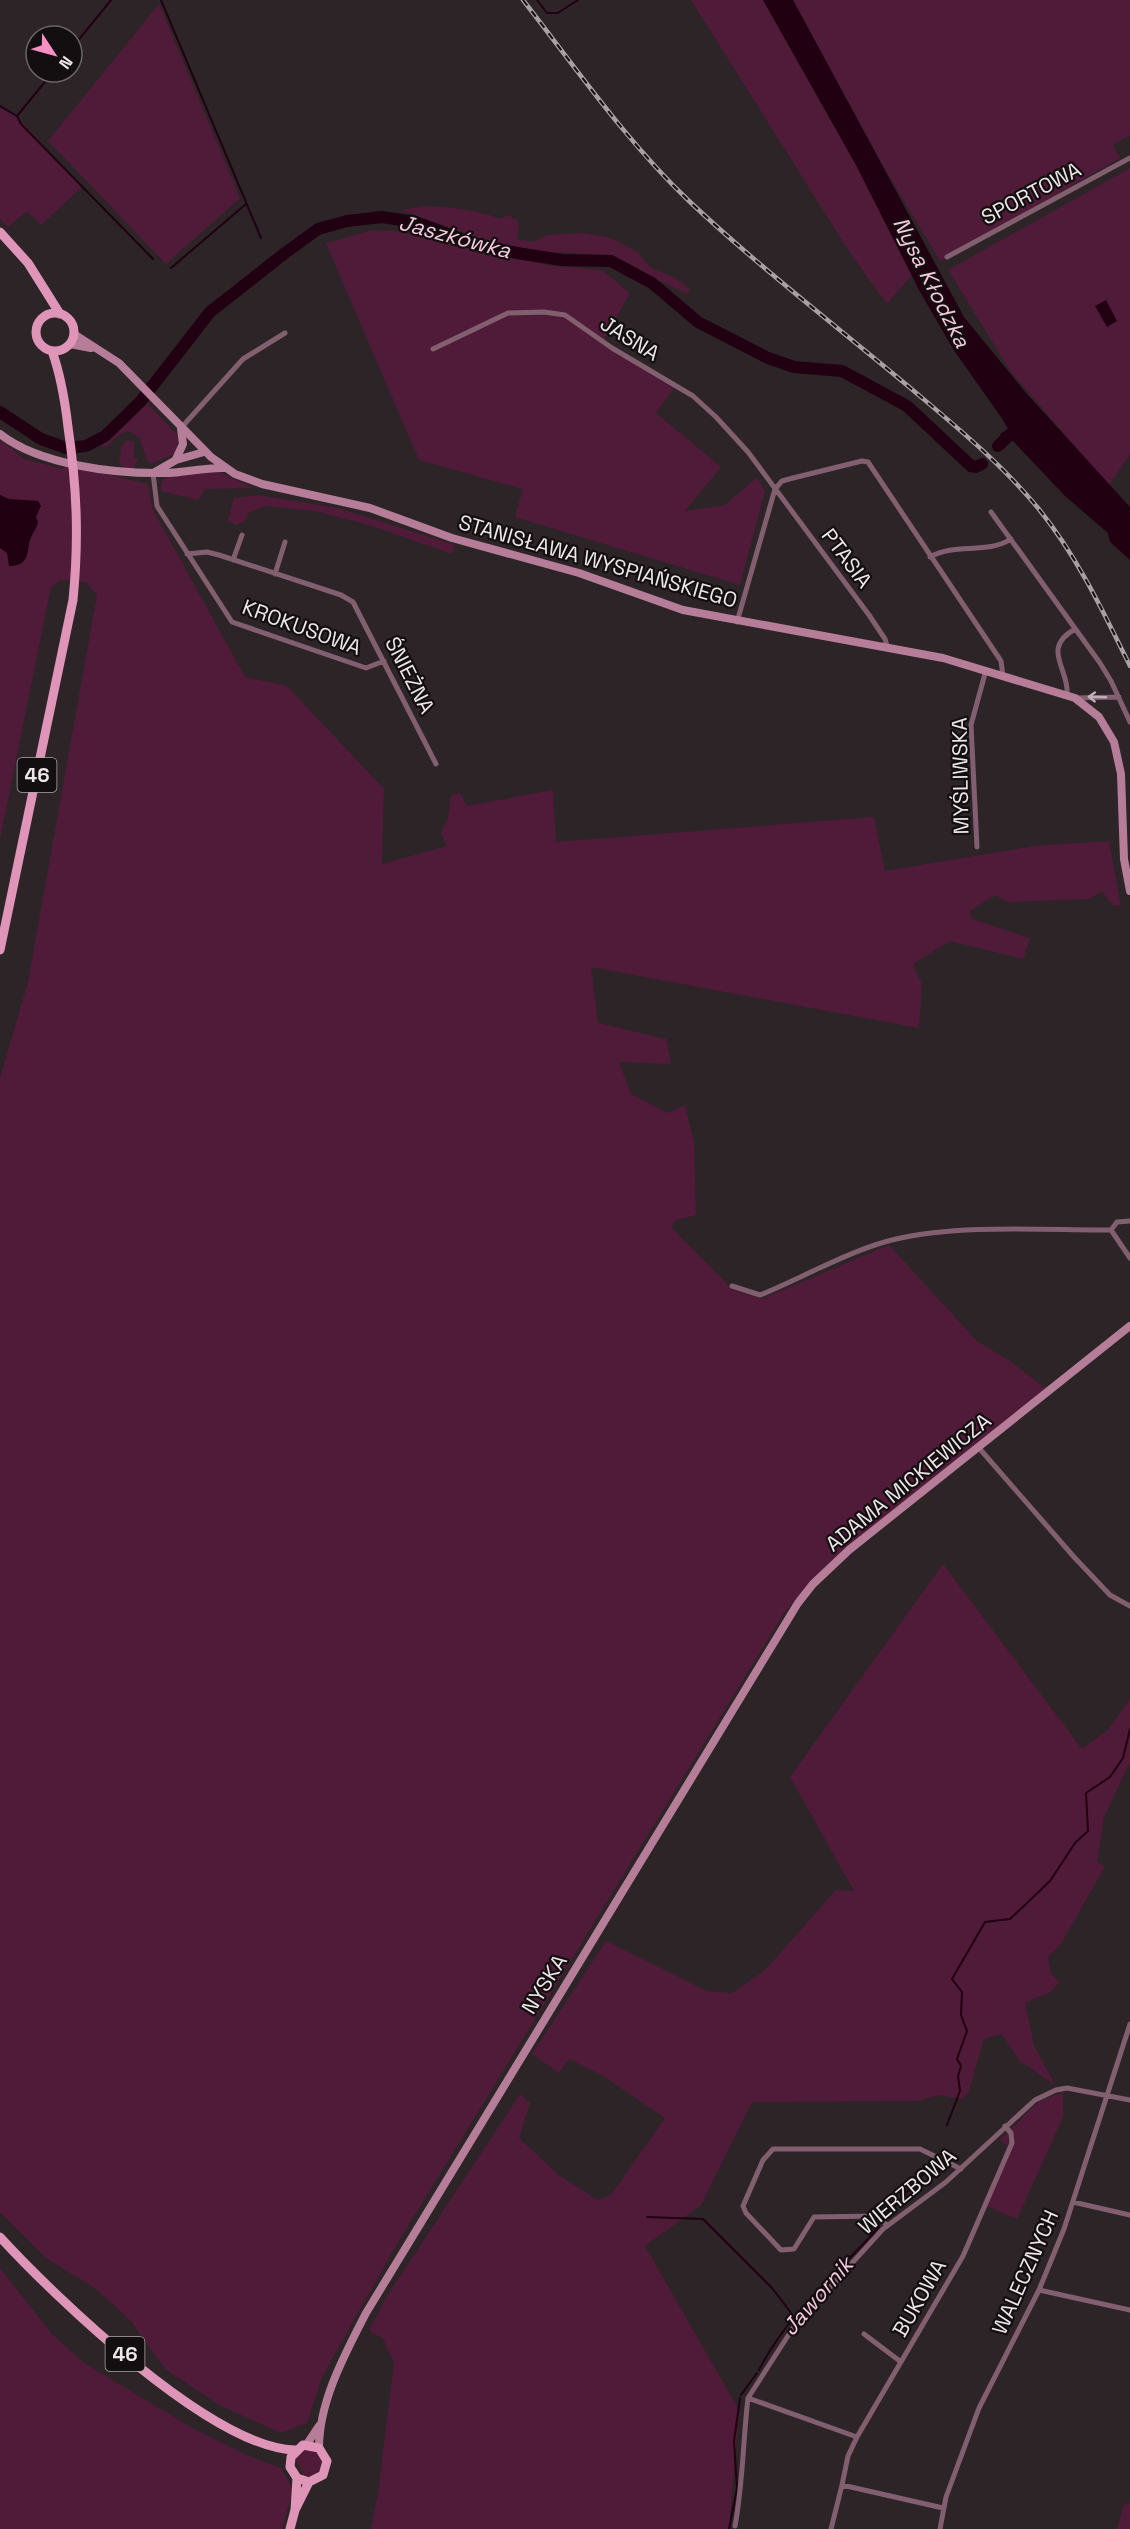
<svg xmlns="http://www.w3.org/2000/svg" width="1130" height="2529" viewBox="0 0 1130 2529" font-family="'Space Grotesk',sans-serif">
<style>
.green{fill:#501b38}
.water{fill:#210012}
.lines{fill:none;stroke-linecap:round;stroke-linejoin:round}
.stream{stroke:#210012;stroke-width:2}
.river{stroke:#210012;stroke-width:12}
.street{stroke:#825f6f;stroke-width:5}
.secondary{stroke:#b67d98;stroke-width:8}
.primary{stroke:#de95b8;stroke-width:9}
.rail-casing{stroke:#a8a0a4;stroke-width:4.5}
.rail{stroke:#130f10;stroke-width:2;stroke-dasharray:7;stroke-linecap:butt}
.oneway{stroke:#c2b0b8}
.labels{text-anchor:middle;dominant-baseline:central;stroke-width:4.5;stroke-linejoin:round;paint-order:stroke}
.shield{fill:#130f10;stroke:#aca6a8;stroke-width:1.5}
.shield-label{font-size:20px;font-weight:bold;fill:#ede6e9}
.street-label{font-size:21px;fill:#ede6e9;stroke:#130f10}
.water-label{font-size:22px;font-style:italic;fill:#f6c8dd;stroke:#130f10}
</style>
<rect width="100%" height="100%" fill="#2d2428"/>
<path class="green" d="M691 0H763L856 165 912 275 887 304 852 256Z
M793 0H1130V135L1113 145 1120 158 940 261 885 169Z
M159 4 240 198 166 264 48 141Z
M0 107 17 117 82 187 41 225 27 211 8 227 0 219Z
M1130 168V454L1109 486 1011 372 948 270Z
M423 206C450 207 475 209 500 219L507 215 519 221 517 239 533 242 547 235 583 233 611 238 637 252 651 268 676 278 690 289 687 294 607 255 531 251 483 240 401 210Z
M373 230 397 231 552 266 602 270 630 293 602 344 674 388 656 413 721 467 685 511 725 505 757 477 765 491 740 585 515 517 523 489 419 460 326 243Z
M146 402 179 437 176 453 152 464 147 461 140 438 128 431 119 435 106 447 101 446Z
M0 439 24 459 63 469 64 464 148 484 152 508 245 677 287 686 384 789 382 864 447 846 441 833 448 819 451 796 460 793 467 806 553 790 556 842 874 817 885 871 1034 846 1109 841 1121 906 1112 905 1102 891 1090 899 1008 902 995 895 970 911 972 919 1030 938 1023 959 950 941 913 964 922 985 919 1028 591 967 598 1023 666 1039 671 1064 619 1062 631 1094 668 1113 685 1105 694 1141 696 1215 676 1220 671 1227 733 1290 762 1299 889 1245 977 1341 1008 1360 1046 1388 811 1582 784 1613 397 2244 323 2375 307 2423 281 2433 221 2406 165 2369 130 2320 96 2289 46 2258 0 2212V1078L28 982 97 595 86 582 61 580 51 587 0 839Z
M127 440 134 442V459H139L133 468H123L119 463 121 447Z
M198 471 219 472 254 488 206 489 198 500 161 491V484L164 478Z
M258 495 338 508 455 545 452 554 372 526 315 511 265 506 248 513 244 522 236 525 228 521 234 498Z
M943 1564 1082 1749 1109 1729 1130 1699V1762L1104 1817 1097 1862 1105 1866 1061 1944 1048 1957 1051 1974 1060 1982 1050 1992 1025 2003 1034 2045 1055 2085 1020 2061 1002 2034 984 2039 969 2091 963 2099 938 2095 918 2101 752 2102 701 2205 645 2246 739 2410 729 2529H371L378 2493 394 2362 383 2339 369 2330 387 2296 520 2094 530 2103 519 2138 560 2176 598 2200 611 2195 665 2118 602 2075 569 2059 559 2073 532 2054 606 1941 707 1991 732 1993 764 1971 836 1890 854 1891 790 1777Z
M1063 2092V2117L1017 2219 982 2204 1008 2146 1000 2140 1038 2102Z
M0 2268 51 2333 84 2363 194 2429 249 2456 281 2468 293 2490 282 2529H0Z
M305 2448C330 2452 327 2479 304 2476L295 2458Z
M1130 2503V2529H1117L1124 2504Z"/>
<path class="water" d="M763 0H793L964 317 1027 394 1130 507V560L1110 542 1108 533 1065 496 1013 441H1006L1000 434 1008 429 1003 420 953 349 919 290 856 165Z
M1106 300 1117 321 1107 327 1095 306Z
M0 495 9 499 38 501 41 506 36 517 38 522C37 528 34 531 32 535 25 548 33 566 9 566L7 553 0 548Z"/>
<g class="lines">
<path class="stream" d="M161 0 261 238
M537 0 547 13H558L578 0
M72 48 111 0
M53 72 17 116 21 124 153 259
M0 106 17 116
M171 268 246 204
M947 2125 960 2091 958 2076 961 2066 957 2059 967 2031 961 2015 962 1992 952 1979 985 1922 1010 1919 1050 1881 1075 1843 1088 1831 1086 1793 1110 1777 1123 1758 1130 1729
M647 2217 703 2219 772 2288 792 2314
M887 2218C898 2196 921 2182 934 2160
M759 2370C788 2313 838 2273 879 2227
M741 2395 757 2373
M729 2529 737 2488 734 2441 740 2398"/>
<path class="river" d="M0 412 41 439 66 448 86 446 105 436 140 402 210 312 285 253 318 229 347 221 382 217 415 222 477 245 517 253 562 260 611 261 652 283 698 322 768 358 794 367 842 371 907 406 971 466 976 467 982 464
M998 446 1017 428"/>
<path class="street" d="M947 257 1130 158
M433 349 508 313 544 312 565 315 612 348 693 396 716 417 748 452 869 615 885 639 888 649
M181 428 243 359 285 333
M153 473 157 506 232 622 366 668 384 661
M991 512 1100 663 1111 681 1130 722
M187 554 207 552 219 555 341 595 353 602 436 764
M930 557C956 542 986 555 1011 539
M233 560 242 535
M275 574 285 542
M737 622 775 489 782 481 793 478 862 461 868 462 1001 661 1003 676
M1067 695C1070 669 1040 649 1075 629
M1076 698 1119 697
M977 847 971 725 986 670
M1130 1221 1117 1222 1111 1230 1130 1258
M732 1286 760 1295C802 1278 852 1249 896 1239 960 1224 1044 1230 1111 1230
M979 1448 1074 1557 1110 1595 1130 1606
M1073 2202 1130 2215
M887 2225 876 2216 814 2217 794 2249 781 2250 746 2213 743 2206 763 2160 773 2149H920L961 2169
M1039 2290 1130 2310
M864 2334 901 2362
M857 2437 748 2398 793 2328 883 2229 946 2182 1035 2100 1056 2090 1067 2088 1130 2100
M842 2485 848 2456 857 2437 963 2256 1012 2143 1011 2133 1005 2126
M735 2526C743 2484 743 2440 748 2398
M831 2529 842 2485 943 2508
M940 2529 946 2497 979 2408 1039 2290 1064 2229 1130 2024"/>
<path class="secondary" d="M74 334 119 363 211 457 235 474 262 484 370 508 452 538 579 573 683 610 943 658 1075 698 1099 717 1114 742 1121 774 1124 859 1130 891
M70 344 91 348
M0 434C39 465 115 474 165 473 185 473 204 467 225 468
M176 459 183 444 181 429
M155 472 176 460 204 452
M307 2444 319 2426
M319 2448C319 2401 345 2354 366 2313L798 1603 813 1584 849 1550 1130 1326"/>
<path class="primary" d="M0 232 28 263 60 314
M36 332a19 19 0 1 1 38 0a19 19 0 1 1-38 0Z
M0 950 73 600C79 539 77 488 68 427 65 401 61 376 52 351
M0 2237C56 2298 212 2448 295 2450
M295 2510 297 2478 290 2467 291 2457 303 2445 319 2448 327 2461 323 2475 309 2482 297 2478
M290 2529 295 2510 309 2482"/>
<defs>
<path id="rail" d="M523 0C576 68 626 141 689 201 758 266 835 325 908 386 954 425 1000 462 1038 508 1077 556 1103 611 1130 666"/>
</defs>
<use href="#rail" class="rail-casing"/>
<use href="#rail" class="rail"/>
</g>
<defs><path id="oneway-shaft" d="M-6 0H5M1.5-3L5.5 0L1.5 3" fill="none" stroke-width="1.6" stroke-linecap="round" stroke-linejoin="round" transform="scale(1.5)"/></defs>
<use class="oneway" href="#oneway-shaft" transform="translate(1097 697) rotate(-178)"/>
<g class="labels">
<g class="shield">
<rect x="17.5" y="758" width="39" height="34" rx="4.5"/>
<rect x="105.5" y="2337" width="39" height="34" rx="4.5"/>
</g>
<g class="shield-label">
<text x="37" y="775">46</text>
<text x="125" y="2354">46</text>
</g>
<g class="street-label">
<text transform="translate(1031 193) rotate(-28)">SPORTOWA</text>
<text transform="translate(630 338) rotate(32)">JASNA</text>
<text transform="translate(847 558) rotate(53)">PTASIA</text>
<text transform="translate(598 561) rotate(16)">STANISŁAWA WYSPIAŃSKIEGO</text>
<text transform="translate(302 627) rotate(20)">KROKUSOWA</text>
<text transform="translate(410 675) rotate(63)">ŚNIEŻNA</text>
<text transform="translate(960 776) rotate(-91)">MYŚLIWSKA</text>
<text transform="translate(908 1482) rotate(-39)">ADAMA MICKIEWICZA</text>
<text transform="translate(544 1984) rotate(-58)">NYSKA</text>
<text transform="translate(907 2191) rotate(-40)">WIERZBOWA</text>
<text transform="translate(1025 2272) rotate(-66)">WALECZNYCH</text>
<text transform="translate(919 2298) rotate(-60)">BUKOWA</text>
</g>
<g class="water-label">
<text transform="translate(455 236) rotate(15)">Jaszkówka</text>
<text transform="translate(932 282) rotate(63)">Nysa Kłodzka</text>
<text transform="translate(817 2296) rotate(-49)">Jawornik</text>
</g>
</g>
<g transform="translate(54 54) rotate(126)"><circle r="28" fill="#130f10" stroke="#6a6567" stroke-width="1.5"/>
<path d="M0-4.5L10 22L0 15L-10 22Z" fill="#fb8fc5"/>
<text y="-9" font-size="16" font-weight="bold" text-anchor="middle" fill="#ede6e9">N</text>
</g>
</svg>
